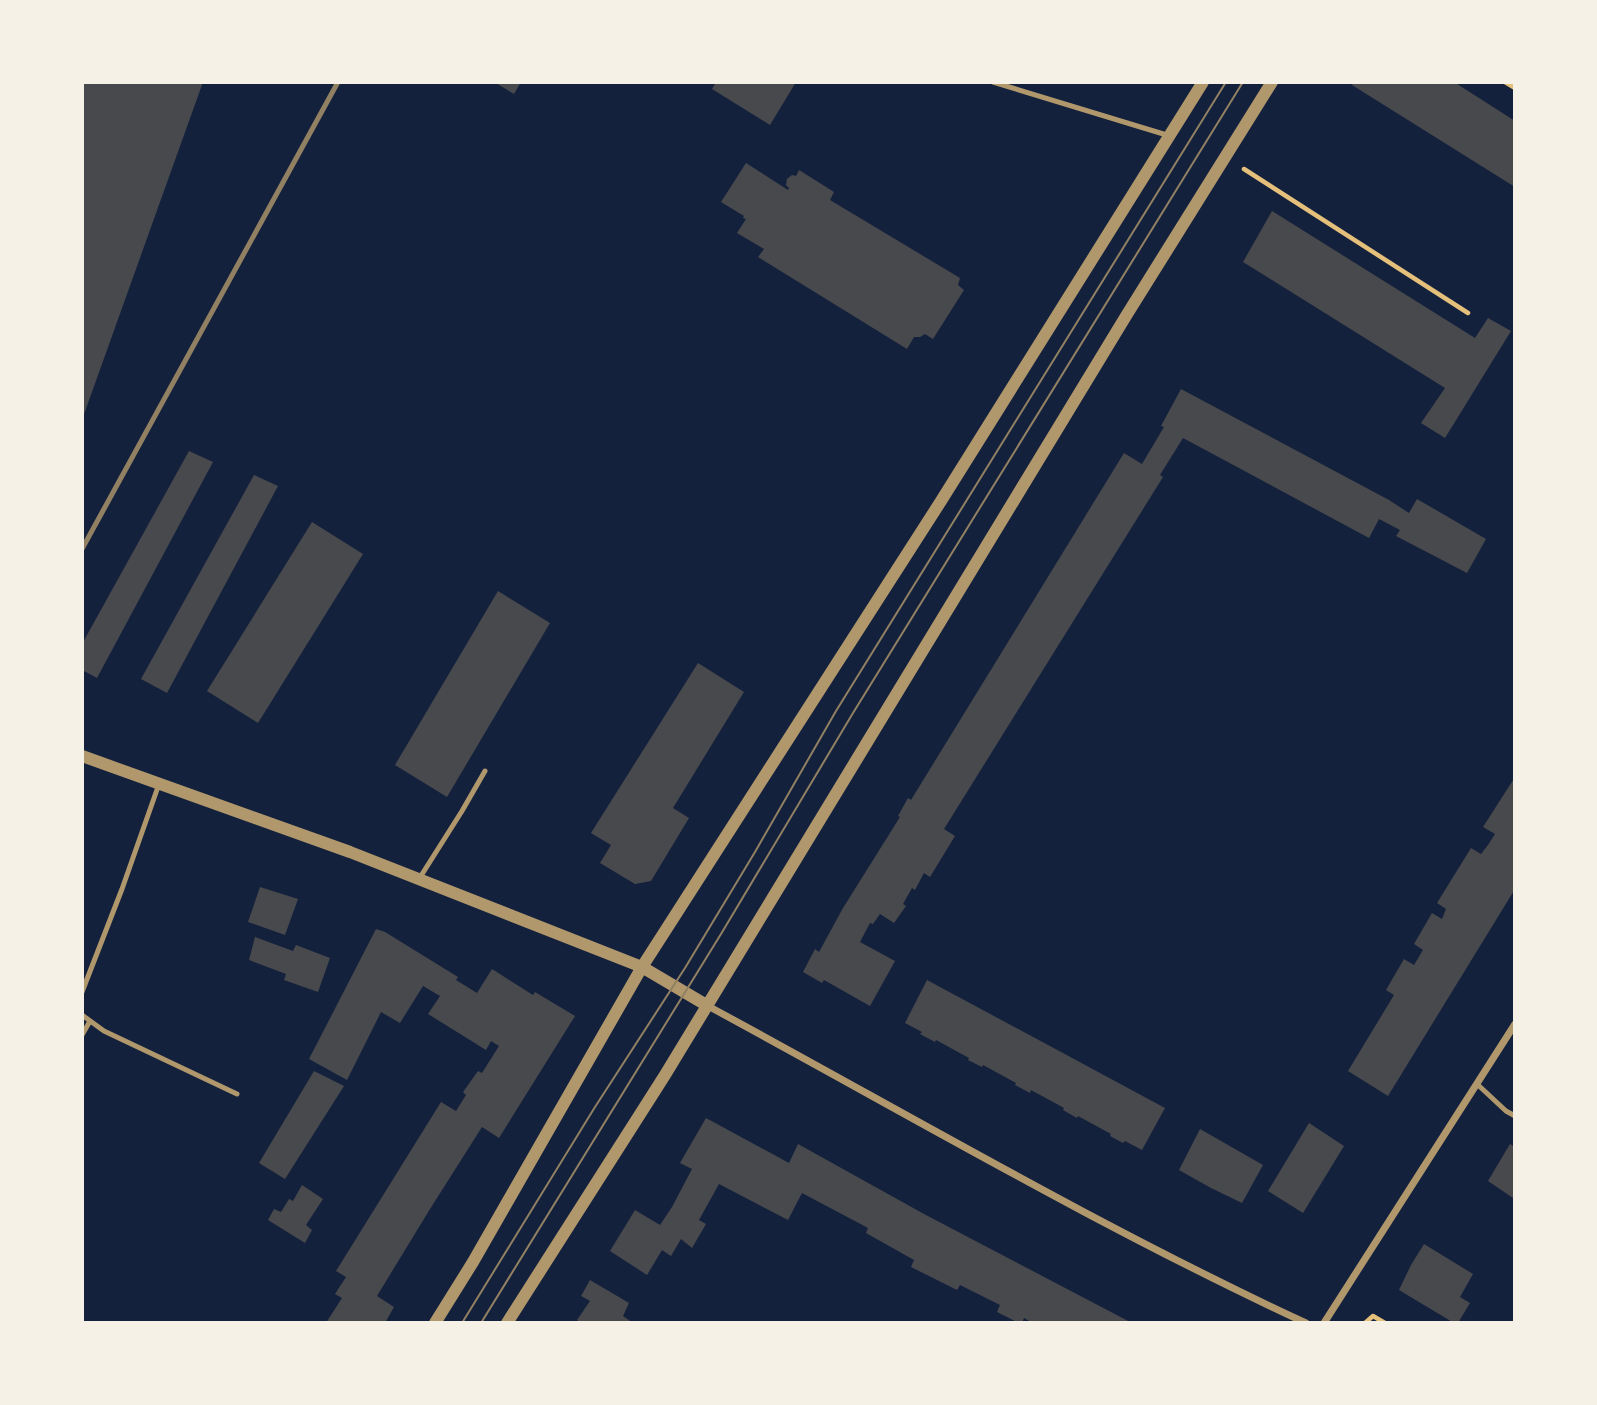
<svg xmlns="http://www.w3.org/2000/svg" width="1597" height="1405" viewBox="0 0 1597 1405" font-family="Poppins,sans-serif">
<style>
.building{fill:#48494c}
.lines{fill:none;stroke-linecap:round;stroke-linejoin:round}
.path{stroke:#e5c07b;stroke-width:4.5}
.service{stroke:#b1986c;stroke-width:5}
.minor{stroke:#b1986c;stroke-width:7}
.tertiary{stroke:#b1986c;stroke-width:12}
.tram{stroke:#918062;stroke-width:2}
.rail{stroke:#918062;stroke-width:5}
</style>
<rect width="100%" height="100%" fill="#14213d"/>
<path class="building" d="M82 82H203L83 417H82Z
M494 82H521L514 94Z
M716 82H796L770 125 712 89Z
M1353 82H1454L1515 121V187L1352 85Z
M746 163 788 190 789 188 786 185 787 179 792 175 796 176 799 170 834 192 830 200 960 278 958 285 964 290 933 339 925 334 920 337H914L907 349 758 257 764 249 737 233 746 219 743 218 744 216 721 202Z
M1272 211 1475 338 1488 318 1511 331 1445 438 1421 423 1445 388 1243 262Z
M1181 389 1389 500 1409 513 1417 499 1486 539 1467 573 1396 536 1400 530 1379 519 1369 538 1183 438 1160 475 1163 477 944 829 955 836 930 877 924 873 915 890 912 888 903 904 906 906 894 923 880 914 873 924 870 923 860 942 895 961 870 1006 824 980 822 983 803 972 815 949 819 952 843 908 900 817 898 816 908 798 911 800 1124 453 1142 464 1164 427 1161 426Z
M189 451 213 462 97 678 82 670V644Z
M254 475 278 486 167 693 141 679Z
M312 522 363 554 258 723 207 691Z
M498 591 550 623 447 797 395 765Z
M698 663 744 692 673 808 689 818 651 881 635 884 600 863 611 845 591 833Z
M1515 777V889L1388 1096 1348 1071 1394 995 1386 990 1404 959 1414 965 1423 950 1414 944 1432 913 1442 919 1446 909 1437 903 1471 848 1481 854 1488 845 1495 834 1483 827Z
M260 887 298 899 285 935 248 922Z
M376 929 385 932 458 977 456 980 477 993 492 969 533 995 535 992 575 1016 499 1138 482 1127 430 1209 377 1296 394 1307 385 1323H326L342 1298 335 1294 346 1277 336 1271 441 1102 456 1111 466 1095 463 1092 478 1071 482 1073 499 1046 491 1041 486 1050 428 1014 440 996 423 986 400 1023 381 1012 347 1080 309 1059Z
M255 937 293 951 296 945 330 958 318 992 284 980 286 974 249 960Z
M927 980 1165 1108 1142 1150 1125 1141 1123 1143 1110 1136 1111 1134 1078 1116 1077 1118 1063 1110 1064 1108 1031 1090 1030 1093 1015 1085 1016 1083 983 1065 982 1067 968 1060 969 1058 936 1040 935 1042 920 1034 922 1032 905 1023Z
M314 1071 344 1086 285 1179 259 1163Z
M706 1118 789 1163 798 1144 924 1214 1132 1323H1033L1024 1318 1022 1323H1019L997 1312 1000 1305 960 1285 957 1290 911 1267 914 1260 866 1233 868 1228 802 1193 788 1220 719 1184 699 1220 706 1224 692 1248 681 1239 671 1256 662 1250 647 1275 610 1251 635 1210 660 1225 672 1207 692 1169 680 1163Z
M1309 1123 1344 1146 1303 1213 1268 1191Z
M1200 1129 1263 1165 1242 1203 1211 1188 1179 1170Z
M1510 1144 1515 1147V1195L1513 1198 1488 1181Z
M302 1185 323 1199 306 1225 312 1230 305 1243 268 1220 274 1209 281 1212 289 1199 293 1201Z
M1424 1244 1473 1274 1460 1297 1470 1303 1458 1323H1454L1399 1290 1411 1265Z
M590 1280 629 1303 623 1316 633 1323H581L577 1320 590 1301 581 1296Z"/>
<g class="lines">
<path class="path" d="M1505 82 1515 88
M1244 169 1468 313
M1365 1323 1373 1316 1385 1323"/>
<path class="service" d="M993 82 1170 136
M419 879 462 811 485 771
M82 992 122 889 159 784
M82 1015 104 1031 237 1094
M82 1035 90 1021
M1477 1084 1506 1111 1515 1116"/>
<path class="minor" d="M708 1006C906 1113 1101 1228 1306 1323
M1324 1323 1515 1024"/>
<path class="tertiary" d="M82 756 350 852 642 967 708 1006
M435 1323 473 1262 642 967 941 501 1203 82
M507 1323 665 1075 1126 316 1272 82"/>
<path class="tram" d="M462 1323 595 1107 685 968 755 852 836 711 1226 82
M481 1323 721 934 853 713 1243 82"/>
<path class="rail" d="M82 549 338 82"/>
</g>
<rect width="1597" height="1405" fill="none" stroke="#f6f1e7" stroke-width="168"/>
</svg>
